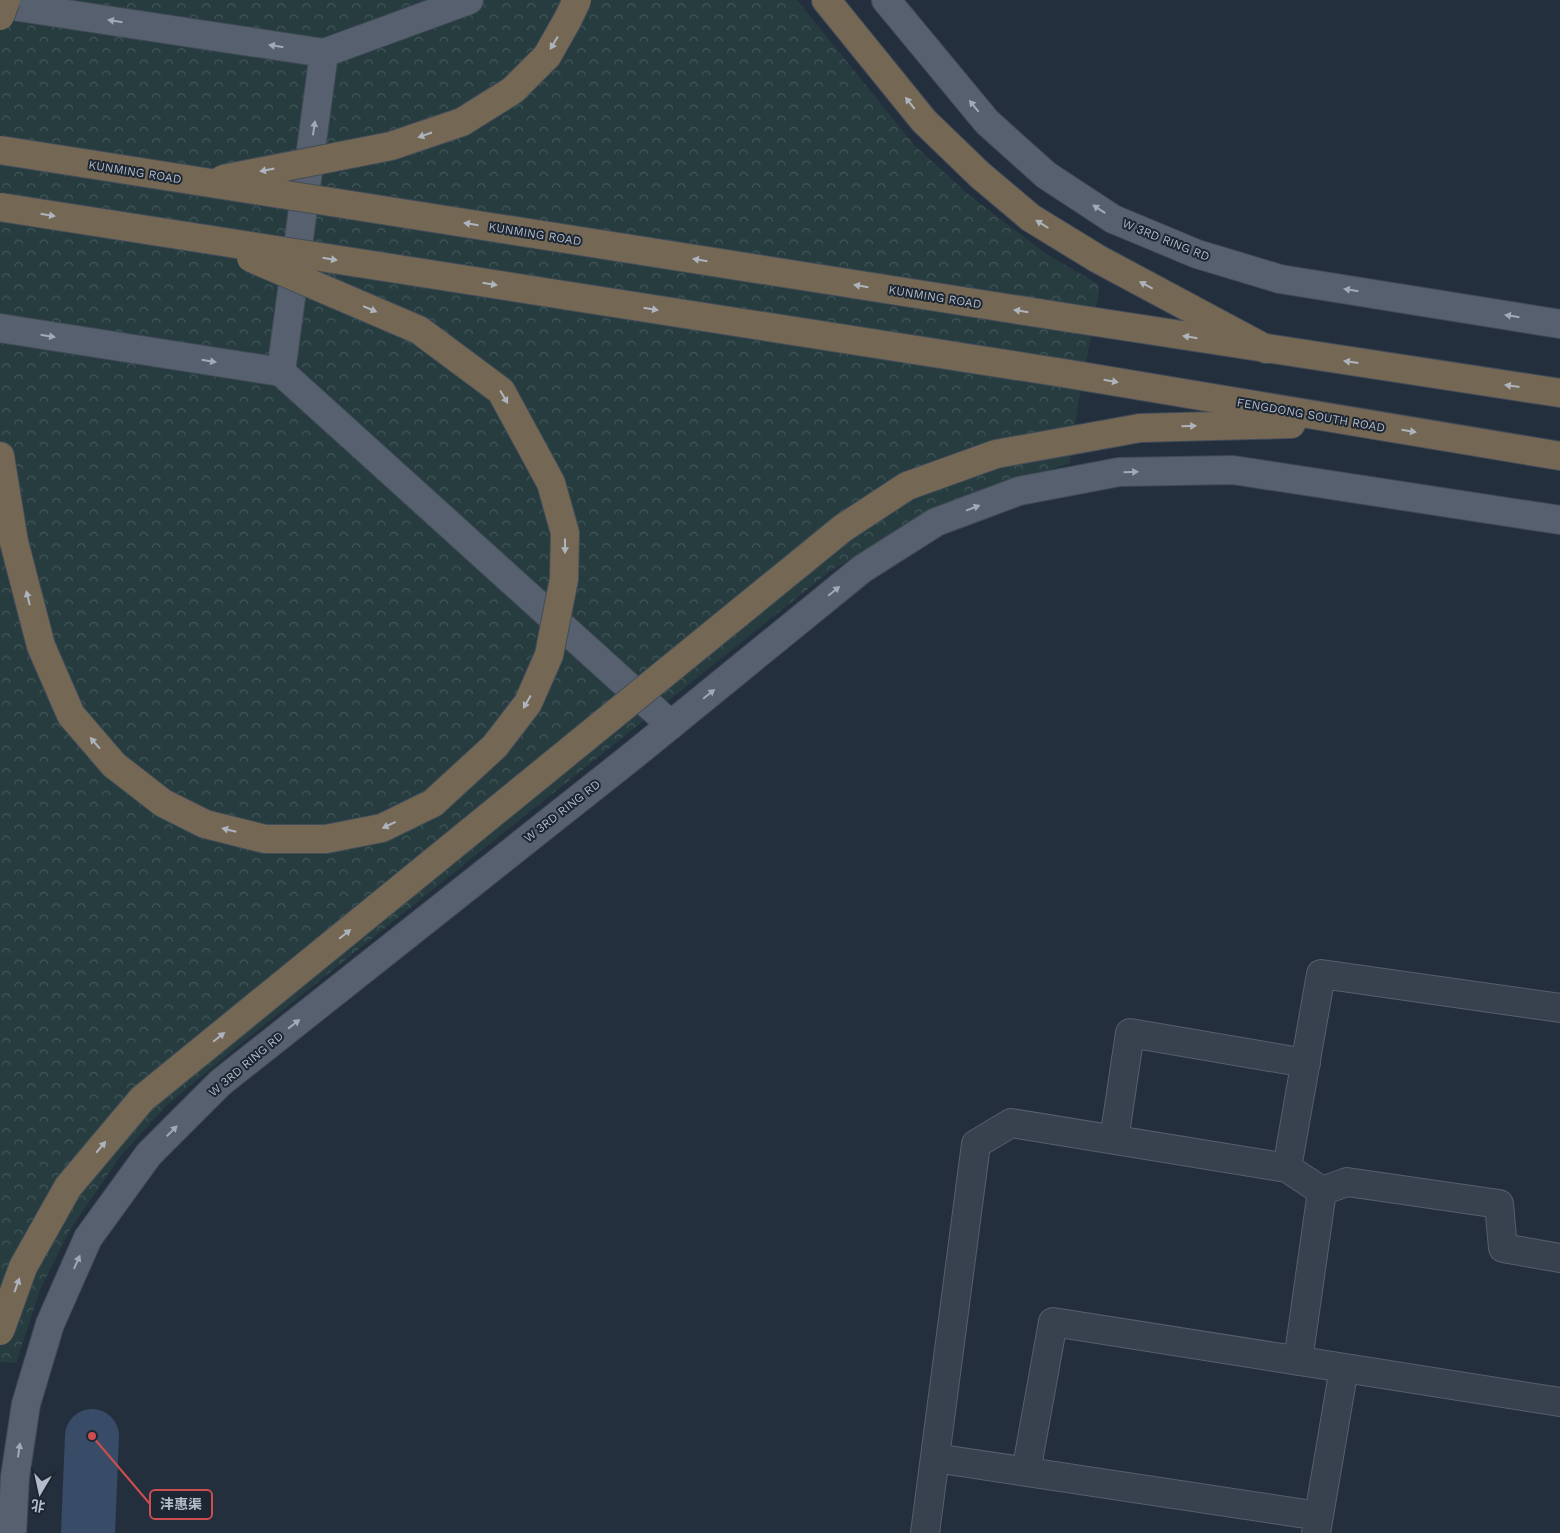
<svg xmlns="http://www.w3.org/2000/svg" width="1560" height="1533" viewBox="0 0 1560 1533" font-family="'Work Sans','Noto Sans SC',sans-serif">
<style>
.forest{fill:url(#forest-crowns)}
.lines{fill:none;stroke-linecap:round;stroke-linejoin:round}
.river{stroke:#394c67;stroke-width:54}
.minor-casing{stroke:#565f6c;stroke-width:30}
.major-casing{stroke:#414a57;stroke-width:30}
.highway-casing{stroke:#434c59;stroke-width:30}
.minor{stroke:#38414e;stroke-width:28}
.major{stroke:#56606e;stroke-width:28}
.highway{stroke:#746855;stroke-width:28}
.highway-bridge-casing{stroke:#434c59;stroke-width:30;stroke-linecap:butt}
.highway-bridge{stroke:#746855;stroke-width:28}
.oneway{fill:#a1aab7}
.oneway2{fill:#aeb4bd}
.labels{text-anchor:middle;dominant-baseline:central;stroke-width:4;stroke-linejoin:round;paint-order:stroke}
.street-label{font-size:12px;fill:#b4bcc9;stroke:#1d2633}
.leader{fill:none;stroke:#ce4d50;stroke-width:2}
.callout-dot{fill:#ce4d50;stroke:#1d2633;stroke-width:2}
.callout{fill:#1d2633;stroke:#ce4d50;stroke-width:2}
.callout-label{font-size:14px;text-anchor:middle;font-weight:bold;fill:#b4bcc9}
</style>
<defs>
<pattern id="forest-crowns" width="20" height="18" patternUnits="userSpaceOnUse" patternTransform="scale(1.25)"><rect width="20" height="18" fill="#263c3f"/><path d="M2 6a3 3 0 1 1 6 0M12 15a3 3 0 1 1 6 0" fill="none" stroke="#435659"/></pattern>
</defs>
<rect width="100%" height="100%" fill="#242f3e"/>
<path class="forest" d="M0 0H797L915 146 970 196 1048 255 1098 284 1099 292 1077 411 1070 463 987 491 910 523 829 572 233 1050 166 1106 119 1158 70 1230 40 1290 16 1363 0 1362Z"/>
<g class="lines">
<path class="river" d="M88 1533 92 1436"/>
<defs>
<path id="minor" d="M1114 1140 1130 1033 1306 1063
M1287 1168 1322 1191 1347 1182 1499 1204 1503 1248 1560 1258
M1298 1361 1322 1191
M935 1458 1319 1516
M1026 1472 1053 1322 1560 1402
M925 1533 976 1144 1011 1123 1287 1168 1321 974 1560 1008
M1316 1533 1344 1368"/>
<path id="major" d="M886 0 987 122 1046 175 1113 219 1197 254 1280 279 1560 324
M0 4 324 53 469 0
M0 328 281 372 324 53
M281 372 671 725
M12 1533 15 1477 26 1404 50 1324 88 1238 149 1154 220 1083 635 754 862 569 936 522 1019 491 1119 472 1233 470 1560 520"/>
<path id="highway" d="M826 0 924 121 980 175 1031 218 1098 259 1266 349
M1070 318 1560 393
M1063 373 1560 456
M1140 428 1291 424
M0 456 14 542 41 646 71 715 114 765 163 803 205 824 265 839H326L382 828 433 803"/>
</defs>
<use href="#minor" class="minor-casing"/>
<use href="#major" class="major-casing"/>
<use href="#highway" class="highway-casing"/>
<use href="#minor" class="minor"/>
<use href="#major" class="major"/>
<use href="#highway" class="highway"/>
<defs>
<path id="highway-bridge" d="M0 16 6 0
M0 150 1070 318
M223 179 391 146 462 122 513 90 547 56 568 19 577 0
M0 207 1063 373
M251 258 419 330 501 391 551 483 565 533 564 579 549 655 528 703 495 746 433 803
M0 1331 23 1267 68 1187 142 1099 843 528 907 486 996 454 1140 428"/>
</defs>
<use href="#highway-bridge" class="highway-bridge-casing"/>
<use href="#highway-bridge" class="highway-bridge"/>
</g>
<defs><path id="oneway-solid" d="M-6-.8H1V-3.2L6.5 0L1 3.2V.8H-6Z" transform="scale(1.25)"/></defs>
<g class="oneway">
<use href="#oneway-solid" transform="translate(115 21) rotate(-171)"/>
<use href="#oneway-solid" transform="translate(276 46) rotate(-171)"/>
<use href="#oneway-solid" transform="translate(974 106) rotate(-129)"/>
<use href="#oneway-solid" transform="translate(314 128) rotate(-82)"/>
<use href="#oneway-solid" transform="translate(1099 209) rotate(-147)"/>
<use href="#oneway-solid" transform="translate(1351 290) rotate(-171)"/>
<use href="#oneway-solid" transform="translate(1512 316) rotate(-171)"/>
<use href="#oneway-solid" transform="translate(48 336) rotate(9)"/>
<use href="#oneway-solid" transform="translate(209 361) rotate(9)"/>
<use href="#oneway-solid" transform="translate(1131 472) rotate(-1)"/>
<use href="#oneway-solid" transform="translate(973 508) rotate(-21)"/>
<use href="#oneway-solid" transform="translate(834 591) rotate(-39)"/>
<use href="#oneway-solid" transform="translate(709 694) rotate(-39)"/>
<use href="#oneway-solid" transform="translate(294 1024) rotate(-38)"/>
<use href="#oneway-solid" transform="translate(172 1131) rotate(-45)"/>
<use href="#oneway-solid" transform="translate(77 1262) rotate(-66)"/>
<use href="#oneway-solid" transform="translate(19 1450) rotate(-82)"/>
</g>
<g class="oneway2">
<use href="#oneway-solid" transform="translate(554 43) rotate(121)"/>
<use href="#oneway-solid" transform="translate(910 103) rotate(-129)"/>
<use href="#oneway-solid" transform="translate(425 135) rotate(161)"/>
<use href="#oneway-solid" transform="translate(267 170) rotate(169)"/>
<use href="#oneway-solid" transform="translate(48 215) rotate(9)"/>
<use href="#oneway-solid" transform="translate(471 224) rotate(-171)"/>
<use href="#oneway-solid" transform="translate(1042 224) rotate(-148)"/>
<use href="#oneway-solid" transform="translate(330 259) rotate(9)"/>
<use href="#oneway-solid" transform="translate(700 260) rotate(-171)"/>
<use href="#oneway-solid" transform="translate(490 284) rotate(9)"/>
<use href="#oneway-solid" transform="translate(1146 285) rotate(-152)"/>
<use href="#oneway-solid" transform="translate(861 286) rotate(-171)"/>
<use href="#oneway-solid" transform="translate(370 309) rotate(23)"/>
<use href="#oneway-solid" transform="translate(651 309) rotate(9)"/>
<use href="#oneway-solid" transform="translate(1021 311) rotate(-171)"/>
<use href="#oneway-solid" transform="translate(1190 337) rotate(-171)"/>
<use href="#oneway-solid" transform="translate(1351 362) rotate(-172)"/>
<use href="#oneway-solid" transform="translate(1111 381) rotate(10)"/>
<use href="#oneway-solid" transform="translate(1512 386) rotate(-172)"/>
<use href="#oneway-solid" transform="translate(504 397) rotate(59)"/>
<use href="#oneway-solid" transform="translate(1189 426) rotate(-1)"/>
<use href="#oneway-solid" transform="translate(1409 431) rotate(9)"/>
<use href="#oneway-solid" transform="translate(565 546) rotate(90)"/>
<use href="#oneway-solid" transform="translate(28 598) rotate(-104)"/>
<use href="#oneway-solid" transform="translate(527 702) rotate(120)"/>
<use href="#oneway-solid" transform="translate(95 743) rotate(-131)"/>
<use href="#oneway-solid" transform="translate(389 825) rotate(155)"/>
<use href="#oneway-solid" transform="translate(229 830) rotate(-166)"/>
<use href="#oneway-solid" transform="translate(345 934) rotate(-39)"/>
<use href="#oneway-solid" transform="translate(219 1037) rotate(-39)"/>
<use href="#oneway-solid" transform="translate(101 1147) rotate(-50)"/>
<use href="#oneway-solid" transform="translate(17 1285) rotate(-70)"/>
</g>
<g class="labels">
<g class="street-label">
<text transform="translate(135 172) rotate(9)">KUNMING ROAD</text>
<text transform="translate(535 234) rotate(9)">KUNMING ROAD</text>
<text transform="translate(1166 240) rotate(22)">W 3RD RING RD</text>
<text transform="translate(935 297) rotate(9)">KUNMING ROAD</text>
<text transform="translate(1311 415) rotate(10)">FENGDONG SOUTH ROAD</text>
<text transform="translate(562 811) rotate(-38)">W 3RD RING RD</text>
<text transform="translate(246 1064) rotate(-40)">W 3RD RING RD</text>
</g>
</g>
<path class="leader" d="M92 1436L150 1504"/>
<circle class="callout-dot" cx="92" cy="1436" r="5"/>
<rect class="callout" x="150" y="1490" width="62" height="29" rx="5"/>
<g class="callout-label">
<text x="181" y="1509">沣惠渠</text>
</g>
<g transform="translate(40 1493) rotate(189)" stroke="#1d2633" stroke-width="4" paint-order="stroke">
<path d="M0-4L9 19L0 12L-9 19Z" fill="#b4bcc9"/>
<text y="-8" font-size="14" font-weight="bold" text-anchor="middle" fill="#b4bcc9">北</text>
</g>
</svg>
